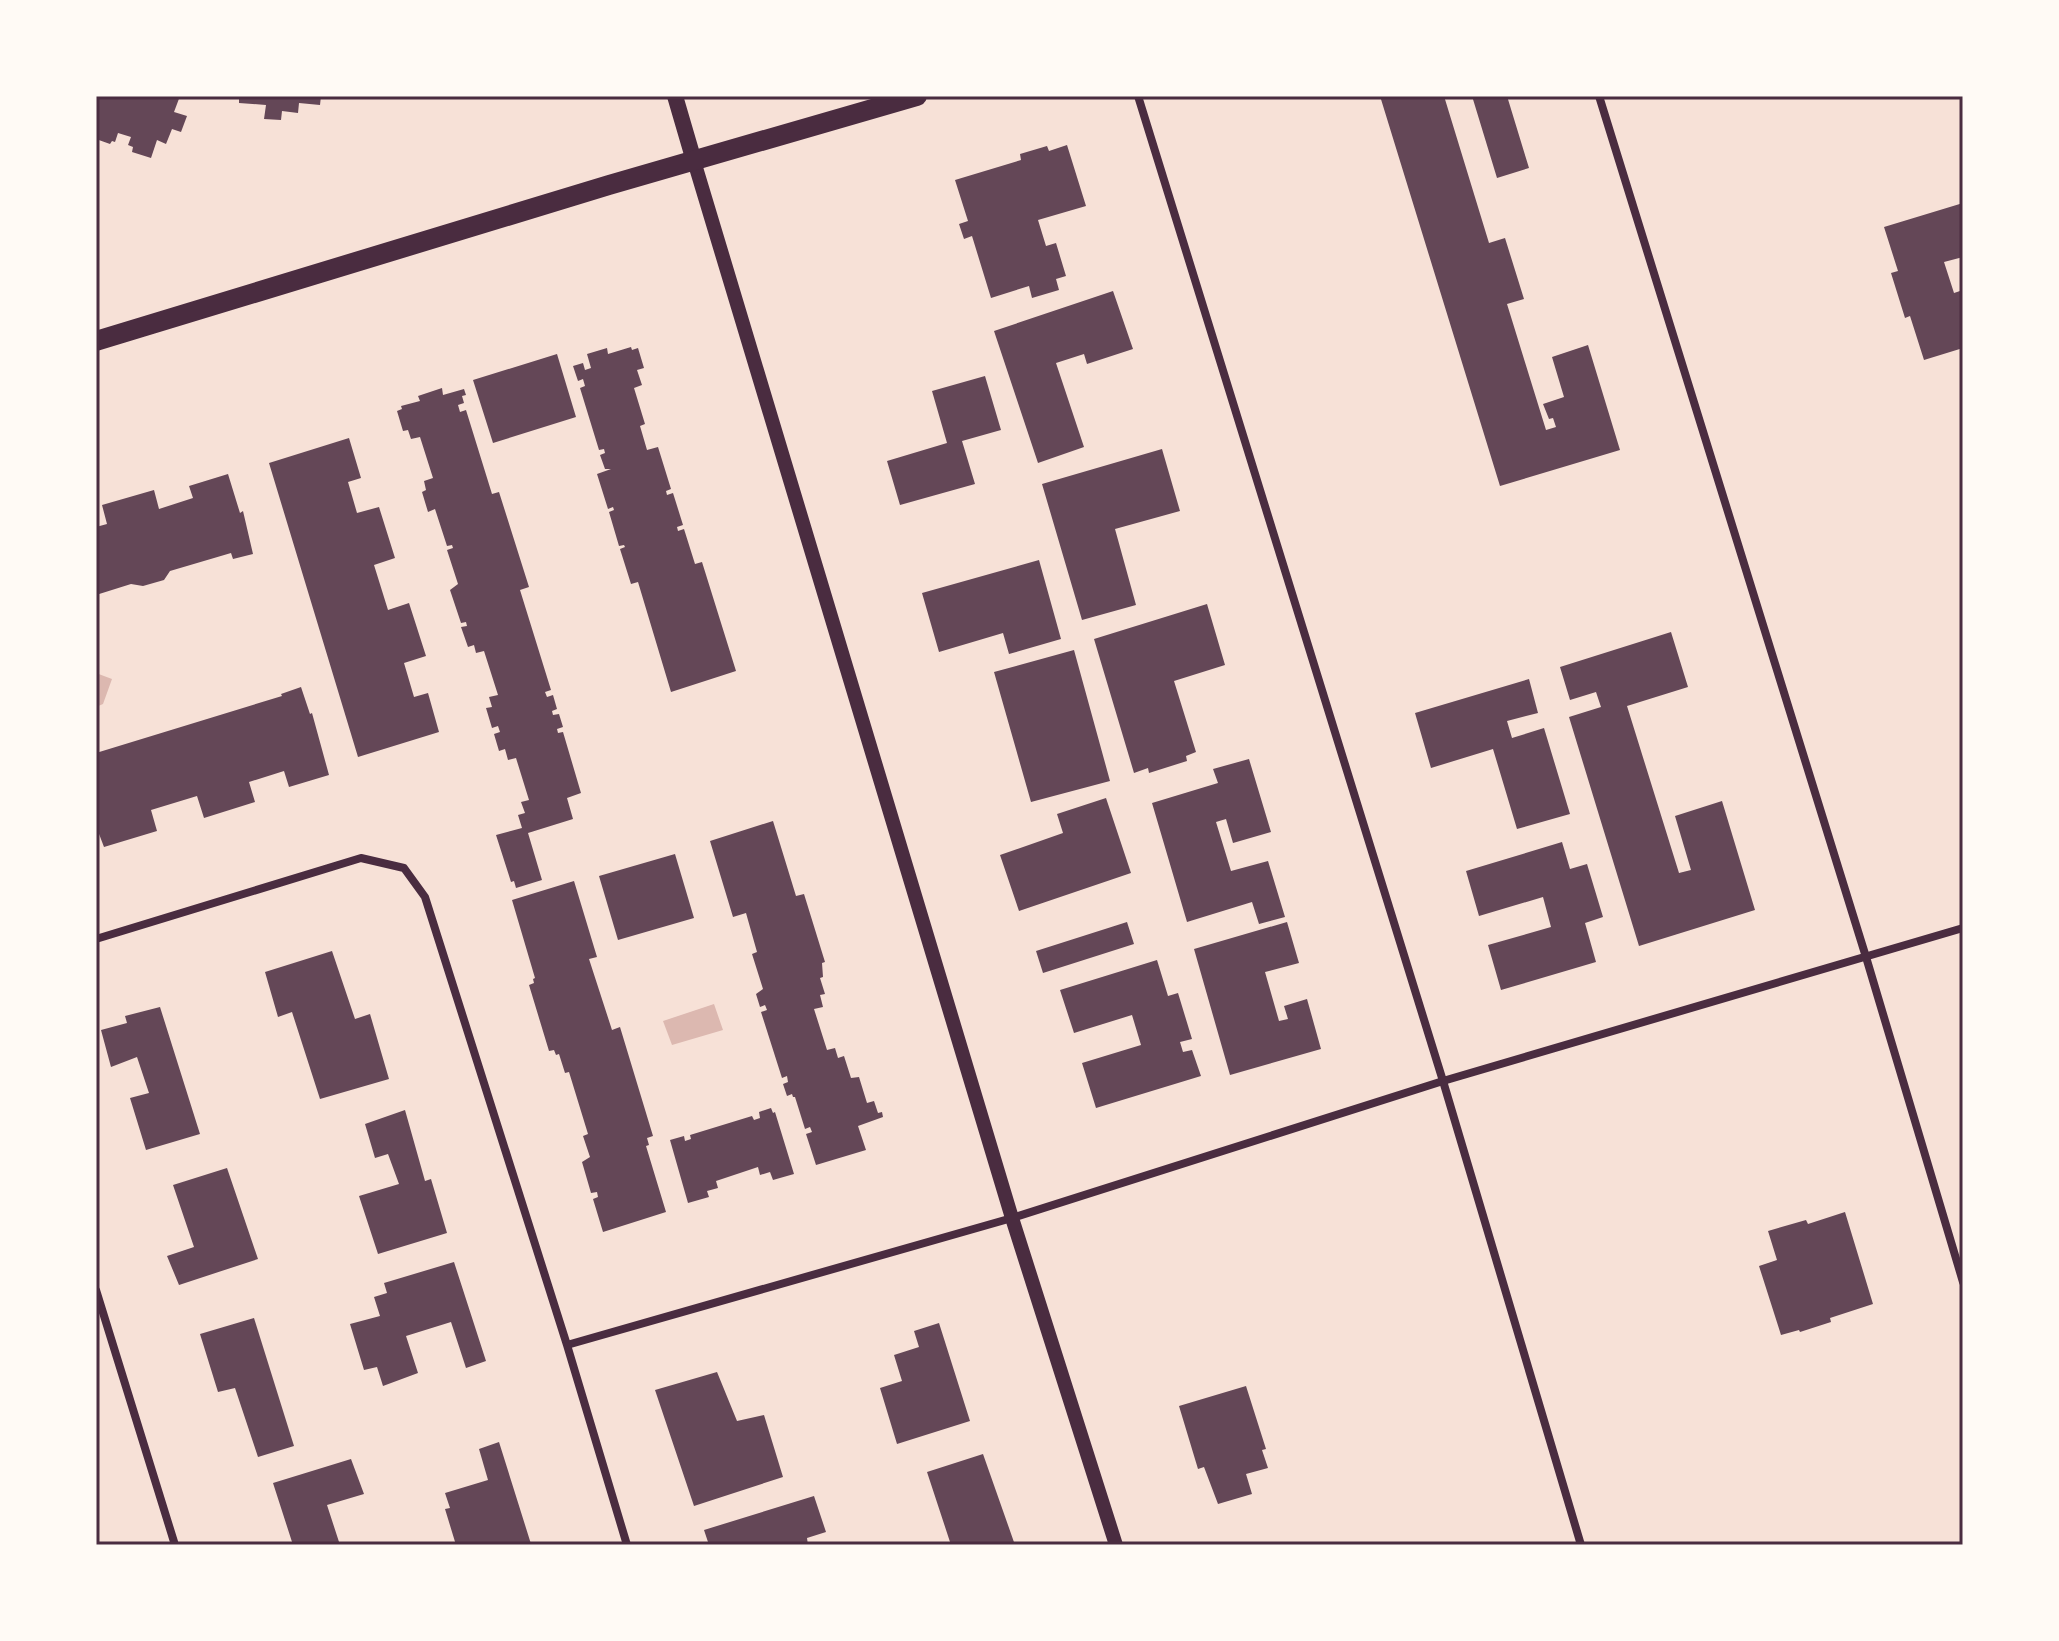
<svg xmlns="http://www.w3.org/2000/svg" width="2059" height="1641" viewBox="0 0 2059 1641" font-family="'Asap Condensed',sans-serif">
<style>
.water{fill:#dcb8b0}
.building{fill:#644757}
.lines{fill:none;stroke-linecap:round;stroke-linejoin:round}
.minor{stroke:#4a2c40;stroke-width:8}
.tertiary{stroke:#4a2c40;stroke-width:14}
.secondary{stroke:#4a2c40;stroke-width:16}
.primary{stroke:#4a2c40;stroke-width:20}
.neatline{fill:none;stroke:#4a2c40;stroke-width:3}
</style>
<rect width="100%" height="100%" fill="#f7e1d7"/>
<path class="water" d="M96 673 112 679 103 704 96 707Z
M714 1004 723 1030 672 1045 663 1021Z"/>
<path class="building" d="M96 96H180L174 112 187 116 181 132 172 129 166 144 157 140 151 158 132 152 133 147 128 145 131 137 118 133 115 142 112 141 110 144 96 139Z
M239 96H321L320 105 299 103 298 113 282 111 281 120 264 119 266 105 239 103Z
M1380 96H1444L1489 243 1505 238 1524 299 1507 304 1546 430 1556 427 1553 418 1549 419 1543 404 1564 397 1552 357 1588 345 1620 450 1500 486Z
M1472 96H1507L1529 168 1497 178Z
M1067 145 1086 206 1038 220 1046 246 1056 243 1066 276 1056 279 1059 290 1032 298 1029 286 991 298 972 236 964 239 959 224 968 221 955 180 1021 160 1020 154 1047 146 1049 151Z
M1963 203V257L1944 262 1954 293 1963 290V348L1924 360 1910 316 1905 318 1891 273 1898 271 1884 227Z
M1113 291 1133 349 1087 364 1084 354 1056 363 1084 447 1038 463 994 331Z
M631 347 632 350 638 348 644 368 637 370 642 385 634 388 645 424 640 426 647 450 658 447 671 489 666 491 667 495 673 493 683 525 677 527 678 531 684 529 695 564 702 562 736 671 671 692 638 582 631 584 620 549 625 547 624 545 619 546 609 512 614 510 613 507 608 509 597 474 611 469H605L600 455 605 453 604 449 599 450 580 388 585 386 583 379 578 381 573 366 583 363 585 370 591 368 587 354 607 348 608 354Z
M557 354 576 417 493 443 473 380Z
M985 376 1001 430 962 441 975 484 900 505 887 461 947 443 932 391Z
M442 388 443 395 464 389 466 395 462 396 464 403 458 405 460 412 466 410 492 494 499 492 529 587 520 590 551 690 545 692 547 697 553 695 557 709 552 711 553 715 559 714 563 727 557 729 558 733 563 732 581 793 567 798 573 819 528 833 542 880 516 888 514 881 511 882 496 835 522 828 518 815 525 813 521 802 529 800 516 758 508 760 505 749 499 751 494 734 500 732 498 726 492 728 486 708 492 707 489 697 498 695 484 651 476 653 474 645 468 647 461 627 467 626 466 622 461 623 450 590 458 584 447 550 453 548 452 545 447 546 435 509 428 512 422 492 426 490 424 481 433 478 420 437 411 439 408 430 403 431 397 411 402 409 401 406 420 401 418 396Z
M349 438 361 478 348 482 357 513 379 507 395 558 374 565 388 610 409 603 426 656 404 663 414 697 428 693 439 732 358 757 269 463Z
M1162 449 1180 511 1115 529 1136 605 1082 620 1042 484Z
M228 474 240 513 243 511 253 554 233 559 231 553 170 571 164 580 143 586 131 584 96 595V527L107 524 102 505 154 490 159 509 193 498 189 486Z
M1039 560 1061 639 1009 654 1003 633 939 652 922 593Z
M1207 604 1225 665 1174 681 1196 752 1186 756 1187 761 1149 773 1148 768 1134 773 1094 639Z
M1671 632 1688 687 1627 706 1679 873 1691 870 1675 816 1722 801 1755 910 1639 946 1569 717 1601 707 1596 692 1570 700 1560 667Z
M1074 650 1110 781 1031 802 994 672Z
M1529 679 1538 713 1507 721 1512 738 1544 728 1570 814 1517 829 1493 749 1431 768 1415 713Z
M301 687 310 714 312 713 329 775 289 787 284 771 249 782 255 802 204 818 197 796 151 810 157 831 104 847 96 826V753L282 696 281 694Z
M1249 759 1271 832 1233 843 1226 819 1216 822 1231 871 1268 861 1285 917 1259 924 1252 902 1187 922 1152 803 1218 783 1213 769Z
M1106 798 1131 873 1019 911 1000 855 1063 833 1057 814Z
M773 821 796 896 804 894 825 962 822 963 823 977 820 978 825 994 820 995 823 1007 814 1009 827 1050 835 1048 838 1058 844 1056 851 1078 859 1077 867 1103 874 1101 878 1113 882 1112 883 1117 858 1126 866 1150 816 1165 806 1134 812 1132 810 1127 805 1129 795 1097H793L792 1094 787 1096 783 1084 788 1082 787 1076 782 1078 761 1012 767 1010 765 1005 760 1007 756 994 763 989 752 954 757 952 746 913 733 917 710 841Z
M1562 842 1570 869 1587 864 1603 917 1585 923 1596 962 1501 990 1488 945 1551 927 1543 897 1479 916 1466 871Z
M675 854 694 918 618 940 599 876Z
M574 881 597 957 589 959 612 1030 620 1027 653 1136 647 1138 649 1145 646 1146 666 1212 603 1232 593 1199 598 1197 597 1192 591 1193 582 1162 590 1157 583 1136 588 1134 569 1072 565 1073 559 1054 556 1055 554 1050 549 1051 529 985 534 983 533 979 535 978 512 900Z
M1127 922 1134 944 1043 973 1036 951Z
M1287 922 1299 963 1265 972 1279 1021 1288 1019 1284 1006 1307 999 1321 1049 1230 1075 1194 949Z
M332 951 355 1019 370 1014 389 1079 320 1099 292 1012 278 1017 265 972Z
M1157 960 1168 996 1178 993 1192 1039 1180 1042 1183 1052 1192 1050 1201 1076 1096 1108 1082 1063 1141 1045 1132 1015 1074 1033 1060 990Z
M160 1007 200 1134 146 1150 130 1098 149 1093 137 1057 111 1067 101 1030 127 1023 125 1016Z
M771 1108 773 1113 775 1112 794 1174 773 1180 770 1172 760 1175 758 1167 716 1181 718 1188 707 1191 709 1197 688 1203 670 1140 684 1136 685 1141 691 1139 690 1135 752 1116 754 1120 760 1118 759 1112Z
M405 1110 425 1181 431 1179 447 1233 378 1254 359 1196 399 1184 388 1154 375 1158 365 1124Z
M227 1168 258 1259 179 1285 167 1256 194 1247 173 1185Z
M1845 1212 1873 1304 1830 1318 1831 1322 1800 1332 1799 1330 1781 1335 1759 1266 1777 1260 1768 1231 1806 1220 1808 1224Z
M454 1262 486 1361 466 1368 451 1322 406 1336 418 1373 383 1386 377 1367 364 1370 350 1324 380 1316 374 1297 387 1293 384 1283Z
M254 1318 294 1446 258 1457 235 1388 218 1392 200 1334Z
M939 1323 970 1421 897 1444 880 1388 902 1381 894 1355 919 1347 914 1331Z
M717 1372 737 1421 764 1415 783 1477 694 1506 655 1390Z
M1246 1386 1266 1449 1262 1450 1268 1468 1246 1474 1252 1494 1218 1504 1204 1467 1198 1469 1179 1406Z
M499 1442 531 1544 456 1545 445 1509 450 1508 445 1493 488 1480 479 1449Z
M983 1454 1015 1545H951L927 1472Z
M351 1459 364 1494 327 1505 340 1545H293L273 1483Z
M814 1496 826 1532 807 1538 808 1545H709L704 1530Z"/>
<g class="lines">
<path class="minor" d="M1138 96 1443 1081 1581 1545
M1599 96 1866 957 1963 1282
M96 939 361 858 404 868 425 897 567 1345 627 1545
M96 1290 175 1545
M567 1345 1012 1218 1443 1081 1963 928"/>
<path class="tertiary" d="M694 161 1012 1218 1116 1545"/>
<path class="secondary" d="M675 96 694 161"/>
<path class="primary" d="M96 341 609 185 917 96"/>
</g>
<rect width="2059" height="1641" fill="none" stroke="#fffaf5" stroke-width="196"/>
<rect x="98" y="98" width="1863" height="1445" class="neatline"/>
</svg>
